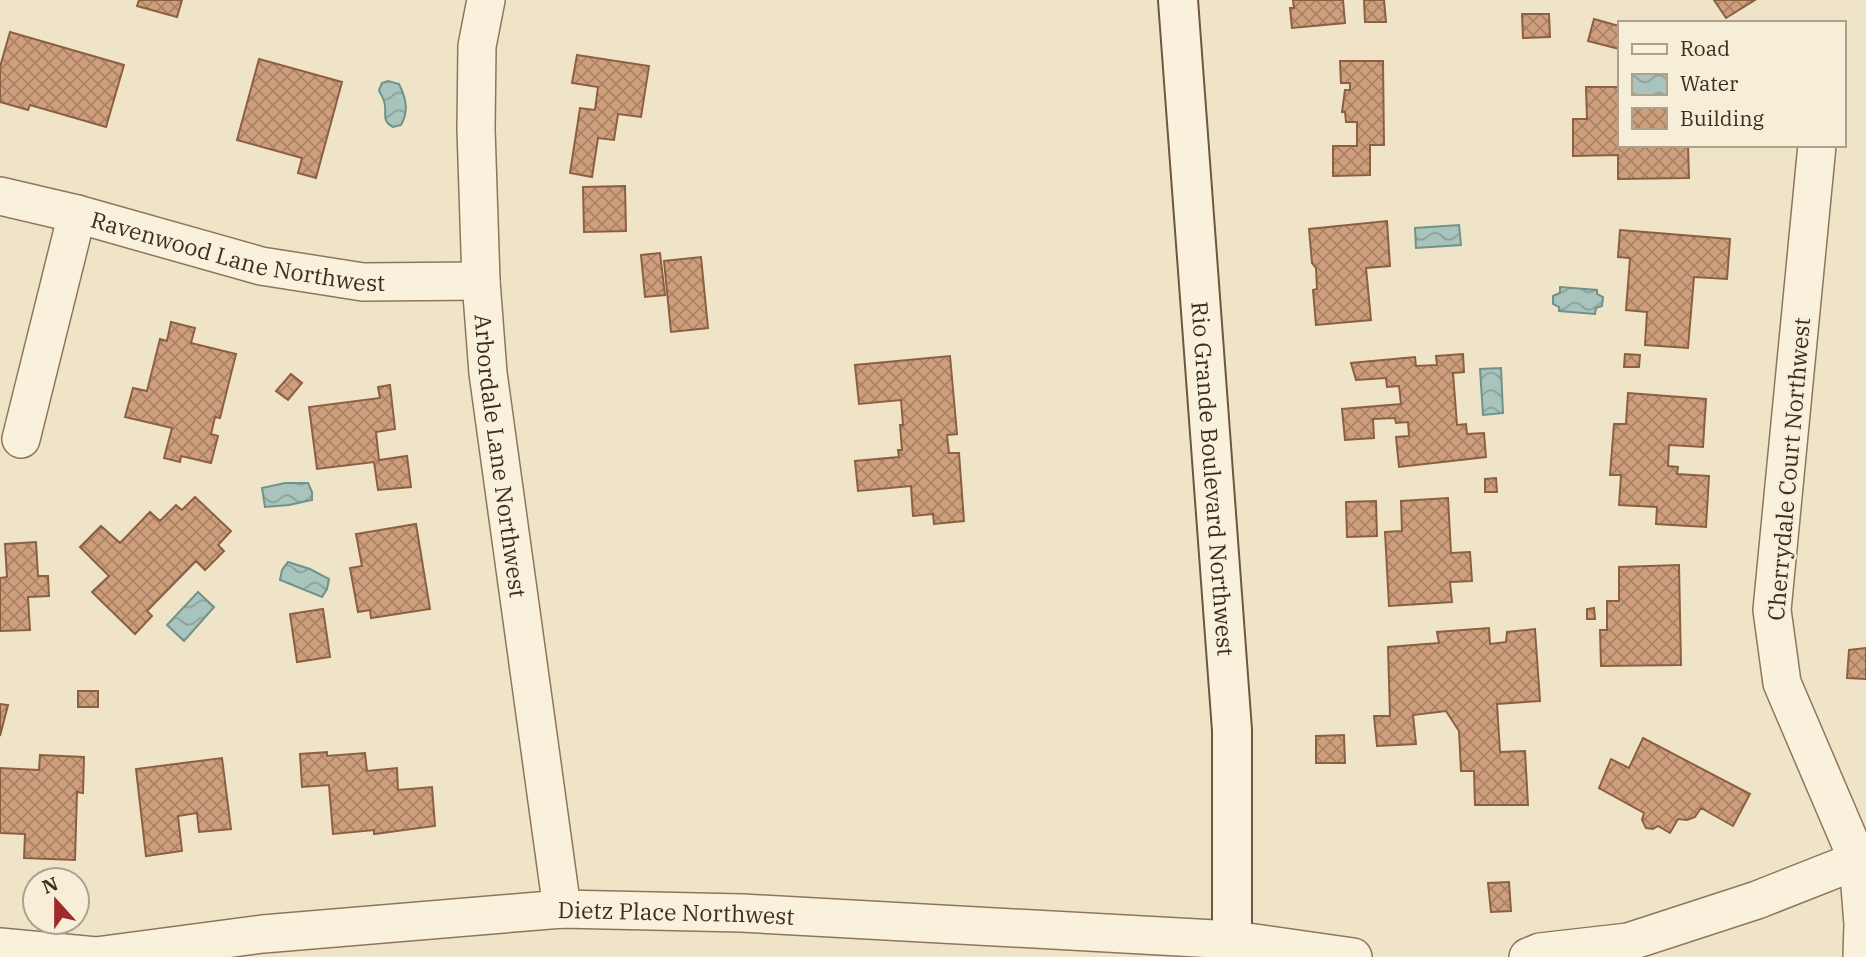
<svg xmlns="http://www.w3.org/2000/svg" width="1866" height="957" viewBox="0 0 1866 957" font-family="'IBM Plex Serif',serif">
<style>
.water{fill:url(#water-waves);stroke:#6f938a;stroke-width:2}
.building{fill:url(#building-cross-hatch);stroke:#8d5f41;stroke-width:2}
.lines{fill:none;stroke-linecap:round;stroke-linejoin:round}
.street-casing{stroke:#8d765c;stroke-width:40}
.secondary-casing{stroke:#6f573f;stroke-width:42}
.street{stroke:#faf1dc;stroke-width:37}
.secondary{stroke:#faf1dc;stroke-width:38}
.labels{text-anchor:middle;dominant-baseline:central;stroke-width:5;stroke-linejoin:round;paint-order:stroke}
.street-label{font-size:23px;fill:#3d2e20;stroke:#f7eed8}
</style>
<defs>
<pattern id="water-waves" width="16" height="10" patternUnits="userSpaceOnUse" patternTransform="scale(1.75)"><rect width="16" height="10" fill="#a9c4bc"/><path d="M0 5q4-4 8 0t8 0" fill="none" stroke="#8ba098"/></pattern>
<pattern id="building-cross-hatch" width="8" height="8" patternUnits="userSpaceOnUse" patternTransform="scale(1.75)"><rect width="8" height="8" fill="#cf9f7d"/><path d="M0 0l8 8M0 8l8-8" fill="none" stroke="#a98266"/></pattern>
</defs>
<rect width="100%" height="100%" fill="#f0e4c8"/>
<path class="water" d="M388 81 399 84C406 98 409 111 401 125L393 127C380 120 388 113 384 101 383 97 380 94 379 90L382 83Z
M1459 225 1461 245 1416 248 1415 228Z
M1560 287 1597 290V294L1603 297 1602 306 1596 308 1595 314 1559 311V307L1553 304V296L1560 293Z
M1501 368 1503 413 1483 415 1480 369Z
M285 483H308L312 492V500L289 505 265 507 262 488Z
M288 562 310 569 329 579 327 589 322 597 280 580 282 570Z
M198 592 214 607 184 641 167 625Z"/>
<path class="building" d="M139 0H182L177 17 137 6Z
M1293 0H1343L1345 23 1292 28 1290 8H1294Z
M1364 0H1384L1386 22H1365Z
M1714 0H1755L1726 18Z
M1522 14H1549L1550 37 1523 38Z
M1594 19 1619 26V49L1588 41Z
M10 32 124 65 106 127 30 105 28 110 0 102V67Z
M577 55 649 66 641 117 618 114 614 140 598 138 592 177 570 173 580 108 595 110 598 87 572 83Z
M259 59 342 82 316 178 298 173 302 158 237 140Z
M1340 61H1383L1384 145H1370V175L1333 176V146H1357V122H1346L1345 112H1342L1345 90H1350V83H1341Z
M1586 87H1619V145H1688L1689 178 1618 179V155L1573 156V119H1587Z
M625 186 626 231 584 232 583 187Z
M1387 221 1390 266 1366 268 1371 320 1316 325 1313 290 1317 289 1316 268 1312 263 1309 229Z
M1620 230 1730 239 1727 279 1694 277 1688 348 1645 345 1647 312 1626 310 1630 258 1618 257Z
M660 253 665 295 645 297 641 255Z
M701 257 708 328 671 332 664 261Z
M171 322 195 328 191 343 236 354 220 418 215 417 211 434 218 436 211 463 181 456 180 462 164 458 172 428 125 417 133 388 147 391 160 339 167 341Z
M1463 354 1464 372 1453 373 1457 425 1466 424 1467 434 1484 433 1486 457 1399 467 1396 437 1409 436 1408 422 1396 423 1395 418 1373 419 1374 438 1345 440 1342 409 1401 404 1399 386 1387 387 1386 378 1356 380 1351 363 1415 357 1416 366 1437 365 1436 356Z
M1625 354 1640 355 1639 367H1624Z
M950 356 957 434 947 435 949 453H959L964 521 934 524 933 514 913 516 911 486 858 491 855 461 899 457 898 450H902L900 425H903L901 400 859 404 855 365Z
M291 374 302 383 288 400 276 391Z
M390 385 395 429 376 432 379 460 407 456 411 487 378 490 374 462 317 469 309 407 380 398 378 387Z
M1628 393 1706 399 1703 447 1669 445 1668 466 1678 467 1677 474 1709 476 1706 527 1656 524 1657 507 1619 505 1621 475H1610L1614 424H1626Z
M1496 478 1497 492H1485V479Z
M195 497 231 531 218 545 224 551 205 570 196 561 147 611 152 616 135 634 92 592 109 576 80 547 101 526 120 543 150 512 160 521 176 505 182 510Z
M1448 498 1451 553 1470 552 1472 581 1450 582 1452 602 1389 606 1385 532 1402 531 1401 501Z
M1376 501 1377 536 1347 537 1346 502Z
M416 524 430 609 371 618 370 610 358 612 350 568 362 566 356 534Z
M36 542 38 576H48L49 596 28 597 30 630 0 631V578L7 577 5 544Z
M1679 565 1681 665 1601 666 1600 630H1607V601H1619V567Z
M1594 608 1595 619H1587V609Z
M323 609 330 657 297 662 290 614Z
M1489 628 1490 644 1506 642 1507 632 1535 629 1540 701 1497 704 1500 752 1525 751 1528 805H1475L1474 771H1461L1459 731 1446 711 1413 715 1416 744 1377 746 1374 716H1390L1388 647 1439 643 1437 632Z
M1866 648V679L1847 678 1849 650Z
M78 691H98V707H78Z
M0 704 8 705 0 736Z
M1344 735 1345 763H1316V736Z
M1643 738 1750 794 1733 826 1701 808 1695 817 1687 820 1678 819 1670 833 1658 826 1653 829 1646 828 1642 820 1644 813 1599 788 1611 759 1629 768Z
M327 752V756L365 753 367 771 397 768 398 790 432 787 435 826 374 834V830L333 834 329 785 302 787 300 754Z
M40 755 84 757 83 793 77 792 75 860 24 858 25 834 0 833V768L39 770Z
M222 758 231 829 199 832 197 813 178 816 182 851 146 856 136 769Z
M1509 882 1511 911 1491 912 1488 883Z"/>
<g class="lines">
<defs>
<g id="street">
<path id="s1" d="M486 0 477 46 476 129 481 281 488 373 562 909"/>
<path d="M1817 145 1772 610 1782 683 1858 861 1863 924 1862 957"/>
<path id="s2" d="M0 196 77 214 261 266 363 282 481 281"/>
<path d="M21 439 77 214"/>
<path id="s3" d="M0 947 96 956 263 934 562 909 742 913 1233 940 1353 957"/>
<path d="M1528 957 1540 952 1628 942 1757 900 1866 857"/>
</g>
<g id="secondary">
<path id="s4" d="M1178 0 1232 730V957"/>
</g>
</defs>
<use href="#street" class="street-casing"/>
<use href="#secondary" class="secondary-casing"/>
<use href="#street" class="street"/>
<use href="#secondary" class="secondary"/>
</g>
<g class="labels">
<g class="street-label">
<text stroke="none"><textPath href="#s2" startOffset="245">Ravenwood Lane Northwest</textPath></text>
<text stroke="none"><textPath href="#s1" startOffset="458">Arbordale Lane Northwest</textPath></text>
<text transform="translate(1788 469) rotate(-85)">Cherrydale Court Northwest</text>
<text stroke="none"><textPath href="#s4" startOffset="480">Rio Grande Boulevard Northwest</textPath></text>
<text stroke="none"><textPath href="#s3" startOffset="679">Dietz Place Northwest</textPath></text>
</g>
</g>
<rect x="1618" y="21" width="228" height="126" fill="#f7eed8" stroke="#ada18e" stroke-width="2"/>
<rect x="1632" y="44" width="35" height="10" fill="#faf1dc" stroke="#ada18e" stroke-width="2"/>
<text x="1680" y="56" font-size="21" fill="#3d2e20">Road</text>
<rect x="1632" y="74" width="35" height="21" fill="url(#water-waves)" stroke="#ada18e" stroke-width="2"/>
<text x="1680" y="91" font-size="21" fill="#3d2e20">Water</text>
<rect x="1632" y="108" width="35" height="21" fill="url(#building-cross-hatch)" stroke="#ada18e" stroke-width="2"/>
<text x="1680" y="126" font-size="21" fill="#3d2e20">Building</text>
<g transform="translate(56 901) rotate(339)"><circle r="33" fill="#f7eed8" stroke="#ada18e" stroke-width="2"/>
<path d="M0-5L12 26L0 18L-12 26Z" fill="#9e2a2b"/>
<text y="-10" font-size="19" font-weight="bold" text-anchor="middle" fill="#3d2e20">N</text>
</g>
</svg>
